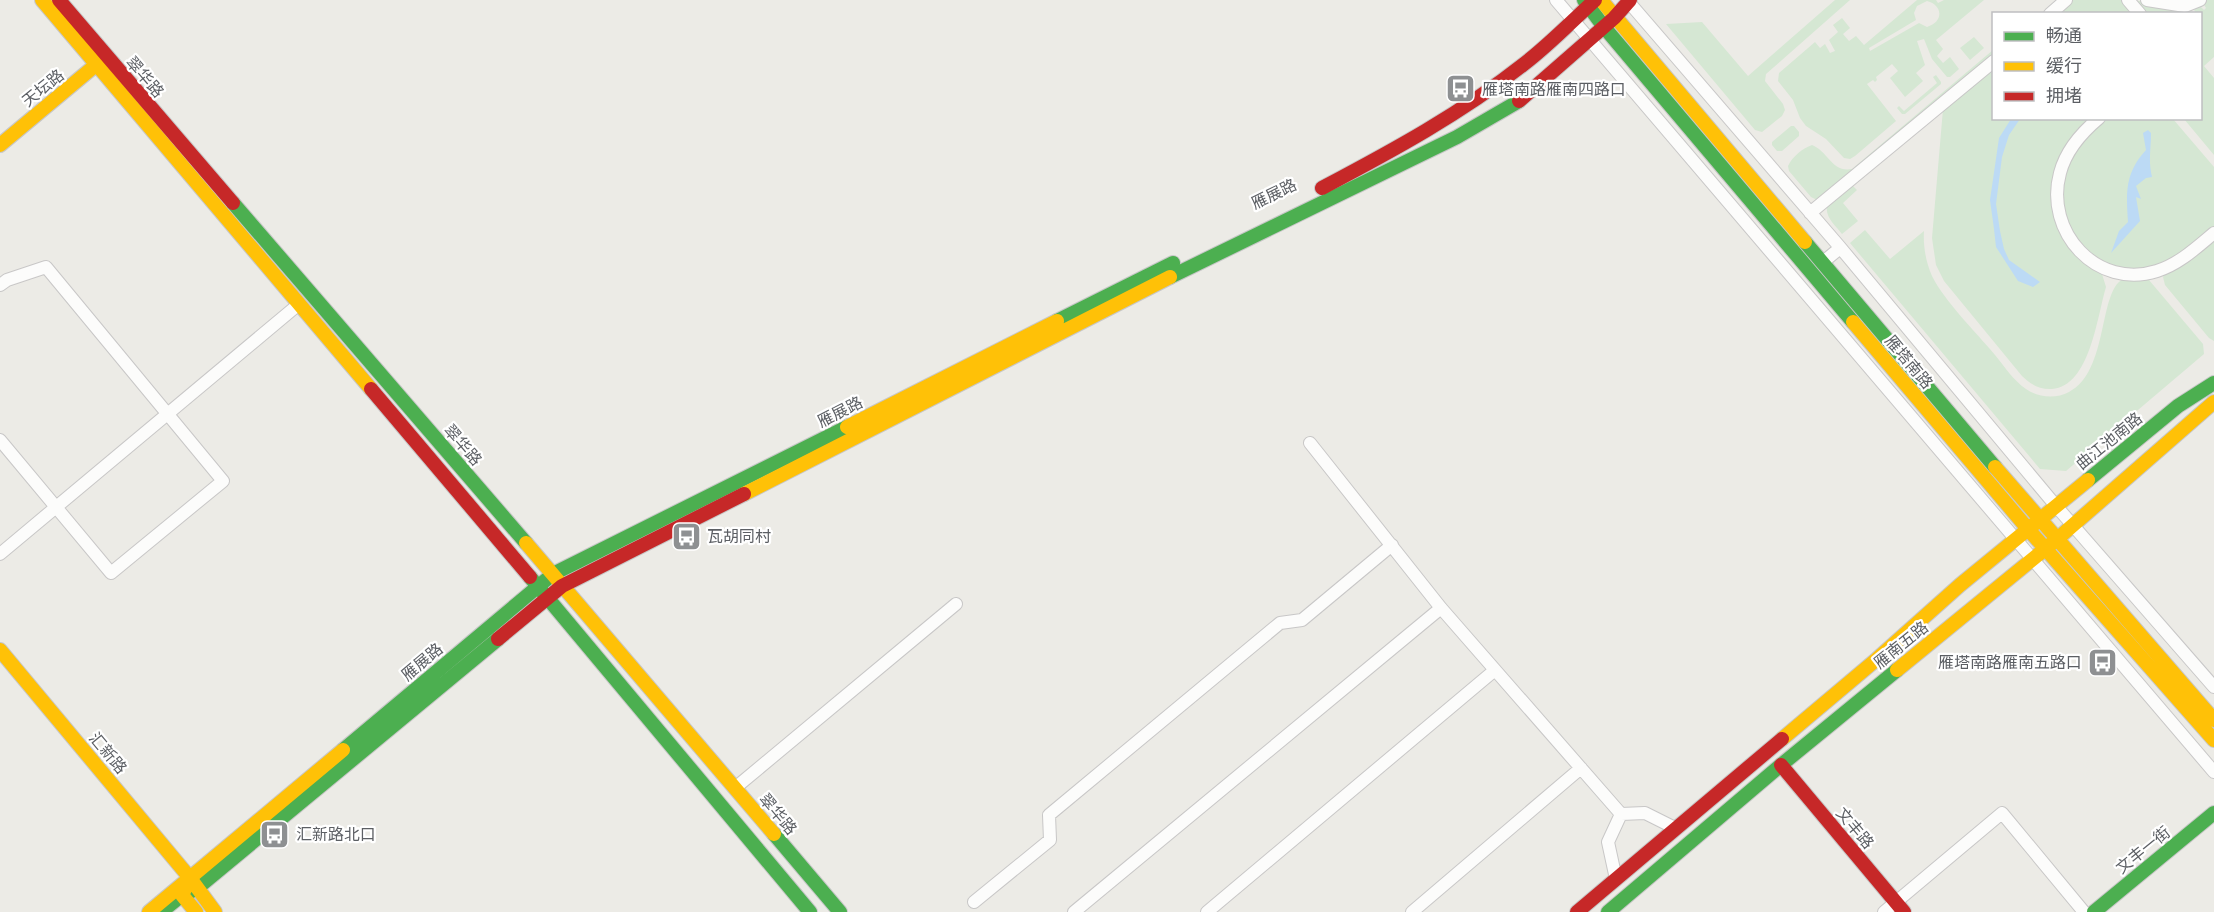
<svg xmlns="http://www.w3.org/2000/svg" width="2214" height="912" viewBox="0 0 2214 912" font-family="'Fira Sans','Noto Sans SC',sans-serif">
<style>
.green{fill:#d5e7d3;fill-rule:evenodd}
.water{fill:#bcdaf5}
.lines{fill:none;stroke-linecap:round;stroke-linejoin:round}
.street-casing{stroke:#c8c7c7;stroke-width:14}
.fast-casing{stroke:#c7c7c7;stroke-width:16}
.slow-casing{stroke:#c7c7c7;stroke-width:16}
.jam-casing{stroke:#c7c7c7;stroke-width:16}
.street{stroke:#fcfcfb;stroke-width:12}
.fast{stroke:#4caf50;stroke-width:14}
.slow{stroke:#ffc107;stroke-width:14}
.jam{stroke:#c62828;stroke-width:14}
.labels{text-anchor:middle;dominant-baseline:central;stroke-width:4.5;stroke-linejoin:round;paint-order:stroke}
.street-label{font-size:16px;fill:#5c5f64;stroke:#fff}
.poi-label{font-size:16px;fill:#5c5f64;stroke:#fff;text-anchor:start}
</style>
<rect width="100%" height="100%" fill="#ecebe6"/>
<path class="green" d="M1835 0H1850L1766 74 1765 81 1783 104 1785 110 1782 116 1762 132 1755 130 1666 24 1702 22 1748 76Z
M1917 0H1936L1938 3 1944 0H1984L1936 40 1943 49 1937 56 1943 63 1950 57 1959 69 1950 77H1947L1932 59 1924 39 1917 41 1925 65 1916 73 1923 81 1905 97 1890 78 1898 71 1892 64 1876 77 1877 80 1875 82 1873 80 1867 84 1896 121 1855 156 1850 159 1844 158 1826 139 1806 126 1800 118 1793 100 1778 81 1779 73 1815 42 1820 48 1825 44 1830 53 1835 51 1829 40 1838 32 1833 25 1842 18 1850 28 1843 34 1849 41 1856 36 1864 45ZM1927 1C1943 5 1944 22 1927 27L1919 23 1870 51 1869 48 1916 20 1914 13 1917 6Z
M2072 0H2123L2134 14H2056Z
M2134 0 2190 11 2192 13H2145Z
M2206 0H2214V57L2204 66 2214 78V155L2184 119 2200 118V14L2196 13 2194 10 2200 6 2204 10 2206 8 2203 3Z
M1974 37 1984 48 1970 60 1960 48Z
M1993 50V55L1817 200 1811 197 1789 171 1788 166C1792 157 1803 148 1812 145 1828 151 1832 173 1852 169Z
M1993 66 1994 118 2093 119 2078 133 2054 208 2102 274 2106 287C2097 317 2090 386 2052 389 2040 390 2030 384 2022 376L1944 281 1936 265 1932 238 1943 109Z
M1936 75 1941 82V84L1905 114H1902L1897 108 1899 106 1904 111 1937 83 1933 77Z
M2105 119H2173L2214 167V228L2182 255 2145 270 2104 265 2073 238 2061 201 2068 162 2090 131Z
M1791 126H1794L1799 132V136L1782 151H1777L1772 145V142Z
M1852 185 1857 190 1843 203 1858 221 1842 234C1836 226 1825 218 1827 206Z
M1865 230 1890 259 1924 231C1923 247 1926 262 1932 276 1945 302 1976 332 1995 355 2004 366 2014 381 2026 389 2039 398 2056 399 2069 392 2109 371 2098 292 2123 279L2149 280 2203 344 2204 354 2066 471 2040 469 1850 243Z
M2214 239V341L2209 338 2165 285 2163 277 2165 274Z"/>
<path class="water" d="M2011 119H2020L2009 135 2002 157 1996 204 2000 231 2004 249 2009 260 2040 282 2033 287 2018 281 1996 247 1994 229 1990 200 1999 138Z
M2148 130 2151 133C2151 150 2148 160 2152 177L2146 178 2136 186 2141 199 2136 197 2140 221 2111 253 2119 231 2128 222C2126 192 2125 173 2146 150L2143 133Z"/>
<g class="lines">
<defs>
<path id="street" d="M1556 0 2214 772
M1627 0 1839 246 2056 506 2214 687
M2128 0 2140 14
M2147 0 2185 6 2200 0
M2050 14 2066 0
M2099 118C2081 133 2066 150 2060 173 2044 232 2097 290 2157 271 2179 264 2196 248 2214 233
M1810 213 1994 61
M1822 263 1840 248
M0 285 7 280 46 267 223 481 111 573 0 440
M1310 443 1441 608 1621 814 1645 813 1675 828
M0 554 299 304
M735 788 956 604
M1616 879 1608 842 1621 814
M974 902 1050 840 1049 815 1280 623 1302 620 1392 545
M1074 912 1441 608
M1207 912 1495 670
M1412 912 1581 768
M1884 912 2002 813 2084 912"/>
<path id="fast" d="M1584 0 1604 27 1853 322
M233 203 526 543
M1805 242 1995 467
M1170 277 1457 137 1519 101
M1057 321 1173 263
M2088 480 2178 406 2214 383
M530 577 810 912
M343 750 553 574 847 427
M774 834 840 912
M161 912 182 895 196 889 498 639
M1608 912 1781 765 1897 670
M2094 912 2214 813"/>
<path id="slow" d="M42 0 371 389
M1601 0 1805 242
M0 145 103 59
M1853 322 2028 529 2214 740
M847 427 1057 321
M1995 467 2214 720
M744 494 1170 277
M526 543 774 834
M0 650 190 878 215 912
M1897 670 2056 540 2214 402
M1782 739 1877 659 1960 585 2088 480
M186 887 182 895 196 912
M149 912 343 750"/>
<path id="jam" d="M59 0 233 203
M1519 101 1614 18 1630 0
M1322 188C1392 151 1462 113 1524 64 1549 45 1572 21 1595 0
M371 389 530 577
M498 639 562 586 744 494
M1781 765 1904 912
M1577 912 1782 739"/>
</defs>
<use href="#street" class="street-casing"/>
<use href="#fast" class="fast-casing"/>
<use href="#slow" class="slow-casing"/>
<use href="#jam" class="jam-casing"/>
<use href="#street" class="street"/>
<use href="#fast" class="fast"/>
<use href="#slow" class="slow"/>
<use href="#jam" class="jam"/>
</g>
<defs>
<symbol id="bus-square" viewBox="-11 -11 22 22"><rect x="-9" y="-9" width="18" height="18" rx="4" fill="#8e9092" stroke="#fff"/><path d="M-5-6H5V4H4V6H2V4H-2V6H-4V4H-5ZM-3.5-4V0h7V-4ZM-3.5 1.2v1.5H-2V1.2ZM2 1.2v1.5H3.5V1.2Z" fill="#fff"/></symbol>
</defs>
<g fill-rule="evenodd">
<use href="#bus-square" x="1444" y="72" width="33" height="33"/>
<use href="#bus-square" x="670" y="520" width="33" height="33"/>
<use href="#bus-square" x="2086" y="646" width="33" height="33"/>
<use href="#bus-square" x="258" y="818" width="33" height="33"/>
</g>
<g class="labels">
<g class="street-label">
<text transform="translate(145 77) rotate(49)">翠华路</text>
<text transform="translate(43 88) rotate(-39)">天坛路</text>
<text transform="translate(1274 194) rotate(-26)">雁展路</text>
<text transform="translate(1909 362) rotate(50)">雁塔南路</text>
<text transform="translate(840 412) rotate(-27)">雁展路</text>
<text transform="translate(2109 441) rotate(-39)">曲江池南路</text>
<text transform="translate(463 445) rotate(49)">翠华路</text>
<text transform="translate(1901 645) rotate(-39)">雁南五路</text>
<text transform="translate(422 662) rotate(-40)">雁展路</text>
<text transform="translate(108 753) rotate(50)">汇新路</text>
<text transform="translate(778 814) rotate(50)">翠华路</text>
<text transform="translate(1855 828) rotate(50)">文丰路</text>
<text transform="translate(2143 850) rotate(-39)">文丰一街</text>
</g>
<g class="poi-label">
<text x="1482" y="89">雁塔南路雁南四路口</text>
<text x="707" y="536">瓦胡同村</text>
<text x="2082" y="662" text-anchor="end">雁塔南路雁南五路口</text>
<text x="296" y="834">汇新路北口</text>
</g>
</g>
<rect x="1992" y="12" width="210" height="108" fill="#ffffff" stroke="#bebfc1" stroke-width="1.5"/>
<rect x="2004" y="32" width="30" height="9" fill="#4caf50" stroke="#bebfc1" stroke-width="1.5"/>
<text x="2046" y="42" font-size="18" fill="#5c5f64">畅通</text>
<rect x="2004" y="62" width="30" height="9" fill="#ffc107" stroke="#bebfc1" stroke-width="1.5"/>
<text x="2046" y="72" font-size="18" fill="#5c5f64">缓行</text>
<rect x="2004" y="92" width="30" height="9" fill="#c62828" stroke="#bebfc1" stroke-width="1.5"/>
<text x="2046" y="102" font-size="18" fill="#5c5f64">拥堵</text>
</svg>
